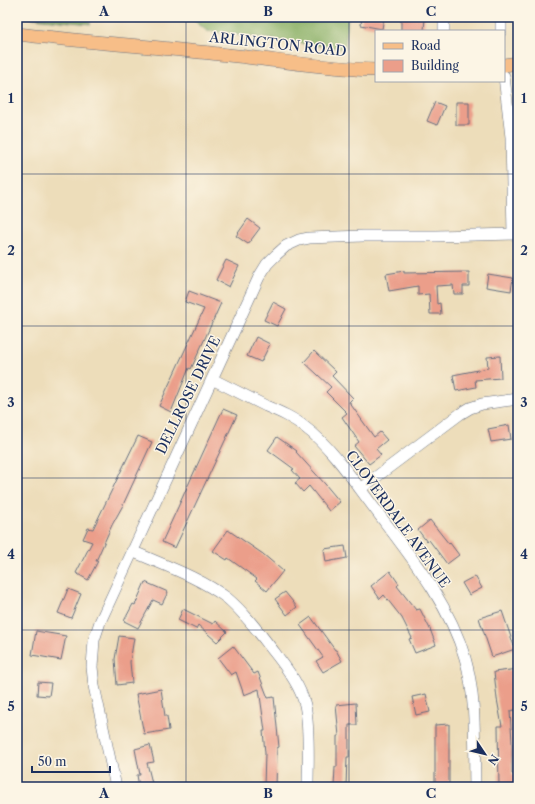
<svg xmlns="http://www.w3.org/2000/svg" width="535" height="804" viewBox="0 0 535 804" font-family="'Libre Caslon Text',serif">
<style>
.forest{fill:#8ab066;stroke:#527062}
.building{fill:#eb9e8a}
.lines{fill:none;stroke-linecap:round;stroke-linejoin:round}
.minor-casing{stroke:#646c7e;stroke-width:12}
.major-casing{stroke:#646c7e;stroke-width:14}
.minor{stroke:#fff;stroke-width:11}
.major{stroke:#f7be88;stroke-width:13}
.grid{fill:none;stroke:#1b2f5e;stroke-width:1;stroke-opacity:0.55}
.labels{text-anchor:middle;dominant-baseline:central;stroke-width:3;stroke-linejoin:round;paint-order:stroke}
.street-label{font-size:14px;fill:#1b2f5e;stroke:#fcf5e5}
.neatline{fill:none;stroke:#1b2f5e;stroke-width:1.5}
.grid-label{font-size:13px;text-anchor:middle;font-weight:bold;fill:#1b2f5e}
</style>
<rect width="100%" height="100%" fill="#fcf5e5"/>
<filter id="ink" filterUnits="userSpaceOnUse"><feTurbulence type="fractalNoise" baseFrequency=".025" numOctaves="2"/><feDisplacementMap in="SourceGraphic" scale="8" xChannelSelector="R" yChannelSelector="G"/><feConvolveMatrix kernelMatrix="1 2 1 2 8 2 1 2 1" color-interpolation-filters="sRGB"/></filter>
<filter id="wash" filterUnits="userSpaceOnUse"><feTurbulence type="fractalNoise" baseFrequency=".012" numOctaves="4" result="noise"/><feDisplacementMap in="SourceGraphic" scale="16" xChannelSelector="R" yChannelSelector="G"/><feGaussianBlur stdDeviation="0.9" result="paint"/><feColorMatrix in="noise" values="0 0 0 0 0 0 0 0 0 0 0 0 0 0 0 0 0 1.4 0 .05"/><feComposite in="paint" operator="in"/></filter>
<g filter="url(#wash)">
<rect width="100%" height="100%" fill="#edddba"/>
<path class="forest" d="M24 17H86L91 24Z
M190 17H348L345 49 207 31Z"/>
<g id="blocks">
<path class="building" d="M362 17H384L382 29 361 25Z
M401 17H425L424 31H401Z
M435 102 445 106 437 125 427 121Z
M456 102H469V125H456Z
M248 219 260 228 248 244 236 236Z
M226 260 239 266 229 287 216 280Z
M404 271V273L469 272V286H463V294H454L453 285 436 286 437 304 440 303 441 314H430L429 294 418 295V286L389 291 386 274Z
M488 274 513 278 511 291 486 287Z
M189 291 221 303 191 369 189 368 171 412 159 406 204 309 185 302Z
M273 302 286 309 277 326 264 320Z
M256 337 270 344 261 362 247 356Z
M314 351 336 372 332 376 353 398 349 402 374 437 380 432 387 440 376 449 381 455 369 464 354 446 359 442 342 417 347 413 326 392 331 387 304 362Z
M500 356 501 378 475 380 476 387 456 391 453 375 488 368 487 357Z
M223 409 237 415 175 548 162 542Z
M509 425 511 439 491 442 488 429Z
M138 436 152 442 122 507 112 525 96 561H98L88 580 76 573 92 542 83 539 88 528 93 529Z
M277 437 297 451 296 452 325 484 340 502 329 511 309 486 303 492 295 483 300 479 292 470 294 469 268 450Z
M430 520 449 544 450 543 459 555 447 564 429 540 427 542 418 530Z
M228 530 263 554 283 571 267 591 255 581 257 579 228 558 227 560 213 551Z
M345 546 347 558 326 562 324 549Z
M390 571 399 584 397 586 416 610 420 609 430 629 436 645 415 653 409 639 412 638 402 618 384 595 380 599 371 586Z
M475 576 482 588 469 595 462 583Z
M145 582 168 592 162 604 153 600 138 628 124 621 133 604 135 605Z
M68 589 81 594 71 618 58 613Z
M285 592 297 607 287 615 275 599Z
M183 609 213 624 215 621 227 632 217 642 198 625 196 629 178 620Z
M502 611 515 649 492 657 479 618Z
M311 617 335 650H336L342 661 323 672 316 661 323 657 300 625Z
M36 631 66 636 61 660 32 655Z
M119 636 134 638 130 662 132 683 117 685 115 659Z
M233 646 254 674 258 672 268 698 274 697 279 747 277 748 276 787H264L265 753 263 731H265L259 689 244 695 236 672 231 675 218 658Z
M518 669V709L510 711 512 741V774H518V787H499L498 726H502L497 699 494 672Z
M38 682 51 683 49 696 37 695Z
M161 689 165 716H167L169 730 144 734 136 694Z
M426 694 430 712 416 715 412 697Z
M356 703 357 725H349V757H347L346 787H334L335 767H337V736H339L336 705Z
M449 724V787H435V725Z
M150 745 154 762 147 763 153 787H139L137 775H140L135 749Z"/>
</g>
</g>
<g filter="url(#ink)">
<use href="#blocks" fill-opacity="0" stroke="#646c7e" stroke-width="1"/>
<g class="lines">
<defs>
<path id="minor" d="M444 31V17
M501 31V17
M504 76 511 137 513 234
M212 379C230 388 248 397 266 406 280 412 294 418 306 428 329 445 351 477 369 501 405 550 448 599 465 658 477 699 474 744 475 787
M360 489 460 414 470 408 482 404 518 399
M132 551C163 565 199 577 227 598 245 613 260 634 275 653 287 669 300 685 305 705 310 729 308 762 308 787
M116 787 94 686 92 667 94 640 100 622 259 277 267 264 276 255 286 246 299 240 309 238 363 236H436L518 234"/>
<path id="major" d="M17 34C87 42 158 47 228 55 277 60 326 69 376 70
M504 65 518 63"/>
</defs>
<use href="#minor" class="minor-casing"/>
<use href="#major" class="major-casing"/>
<use href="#minor" class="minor"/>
<use href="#major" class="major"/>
</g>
</g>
<path class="grid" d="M186 17V787M349 17V787M17 174H518M17 326H518M17 478H518M17 630H518"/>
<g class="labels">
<g class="street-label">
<text transform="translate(278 44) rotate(6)">ARLINGTON ROAD</text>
<text transform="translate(188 395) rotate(-64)">DELLROSE DRIVE</text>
<text transform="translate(398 519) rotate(54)">CLOVERDALE AVENUE</text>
</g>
</g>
<rect width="535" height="804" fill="none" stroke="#fcf5e5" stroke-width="44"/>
<rect x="375" y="30" width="130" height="52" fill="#fcf5e5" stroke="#a2a6af"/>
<rect x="383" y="43" width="20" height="6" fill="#f7be88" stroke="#a2a6af"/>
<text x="411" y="50" font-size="12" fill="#1b2f5e">Road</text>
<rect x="383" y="60" width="20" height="12" fill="#eb9e8a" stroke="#a2a6af"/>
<text x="411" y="70" font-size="12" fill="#1b2f5e">Building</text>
<g transform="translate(485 754) rotate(125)" stroke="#fcf5e5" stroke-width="3" paint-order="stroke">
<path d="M0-3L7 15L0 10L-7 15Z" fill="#1b2f5e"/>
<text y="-6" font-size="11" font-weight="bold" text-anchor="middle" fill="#1b2f5e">N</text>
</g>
<path d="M32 766v6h78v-6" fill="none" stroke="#1b2f5e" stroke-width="2"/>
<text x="38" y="766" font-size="12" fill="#1b2f5e" stroke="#fcf5e5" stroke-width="3" paint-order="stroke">50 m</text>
<rect x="22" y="22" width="491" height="760" class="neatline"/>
<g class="grid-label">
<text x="104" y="16">A</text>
<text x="268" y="16">B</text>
<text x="431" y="16">C</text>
<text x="11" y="103">1</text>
<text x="524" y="103">1</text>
<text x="11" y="255">2</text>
<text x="524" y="255">2</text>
<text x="11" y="407">3</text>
<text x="524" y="407">3</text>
<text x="11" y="559">4</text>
<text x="524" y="559">4</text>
<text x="11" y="711">5</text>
<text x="524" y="711">5</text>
<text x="104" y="798">A</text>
<text x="268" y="798">B</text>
<text x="431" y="798">C</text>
</g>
</svg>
